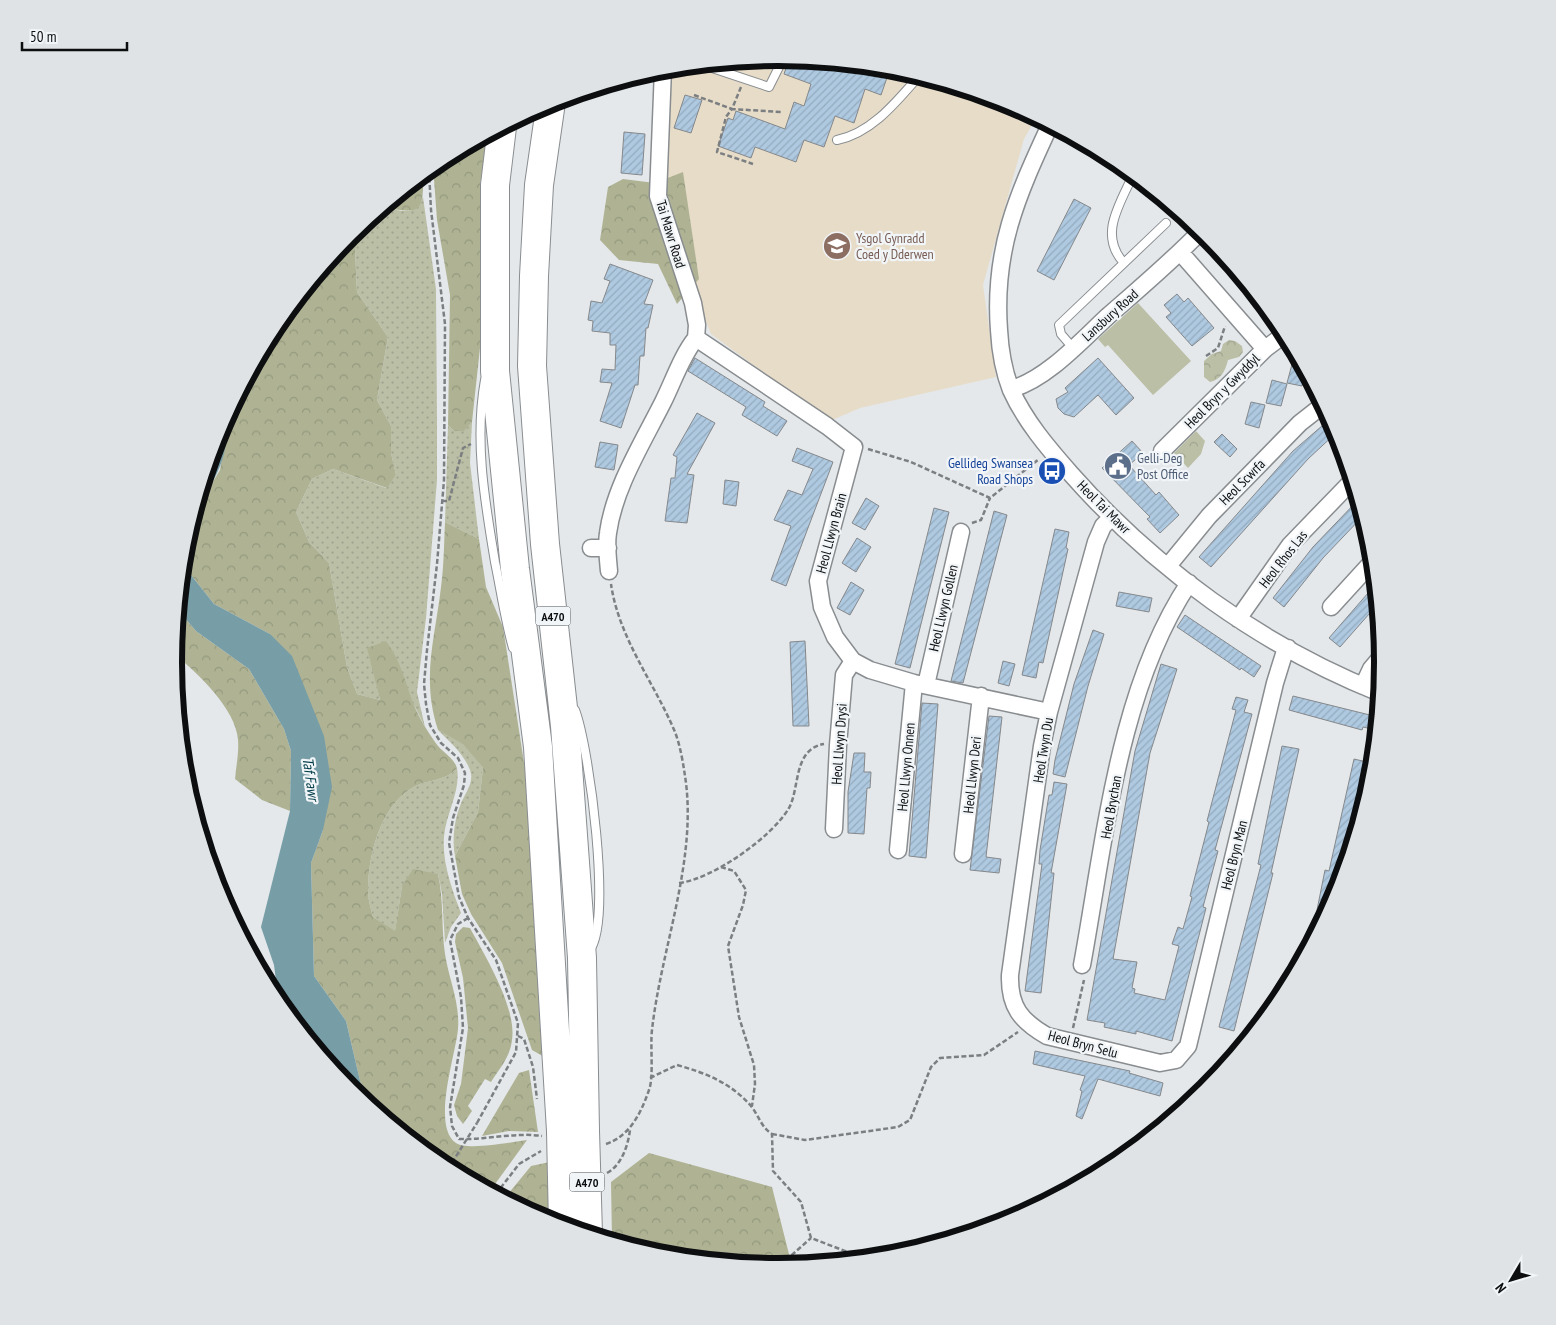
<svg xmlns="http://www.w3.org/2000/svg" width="1556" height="1325" viewBox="0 0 1556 1325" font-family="'PT Sans Narrow',sans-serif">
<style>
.education{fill:#e7dcc8}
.grass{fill:url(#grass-dots)}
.forest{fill:url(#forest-crowns)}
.park{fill:url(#park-crowns)}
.pitch{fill:#bbbfa6}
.water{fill:#779da6}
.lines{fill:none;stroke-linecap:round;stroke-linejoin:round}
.stream{stroke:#779da6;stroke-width:4.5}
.building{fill:url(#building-hatch);stroke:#85888b}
.lane-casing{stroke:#898d90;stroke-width:10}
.street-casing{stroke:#898d90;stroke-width:19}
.highway-casing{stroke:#898d90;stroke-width:30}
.path{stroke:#7c7f81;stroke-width:2.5;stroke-dasharray:5 2.5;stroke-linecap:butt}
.lane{stroke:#fff;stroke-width:8}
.street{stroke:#fff;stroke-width:16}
.highway{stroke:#fff;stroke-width:28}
.highway-bridge-casing{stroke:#898d90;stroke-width:30;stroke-linecap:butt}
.path-bridge{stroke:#7c7f81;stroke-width:2.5;stroke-dasharray:5 2.5;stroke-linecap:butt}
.highway-bridge{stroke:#fff;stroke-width:28}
.labels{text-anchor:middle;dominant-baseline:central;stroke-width:4.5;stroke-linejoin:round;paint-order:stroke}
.shield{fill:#f1f5f8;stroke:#515355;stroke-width:1}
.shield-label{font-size:12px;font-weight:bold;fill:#0c0e0f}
.street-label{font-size:14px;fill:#0c0e0f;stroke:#f1f5f8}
.education-label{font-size:14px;fill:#785e54;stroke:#f1f5f8;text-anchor:start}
.service-label{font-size:14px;fill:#4e5e75;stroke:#f1f5f8;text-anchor:start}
.transit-label{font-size:14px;fill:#164399;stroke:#f1f5f8;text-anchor:end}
.water-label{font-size:15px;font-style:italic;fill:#003c47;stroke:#f1f5f8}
.rim{fill:none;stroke:#0c0e0f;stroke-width:6}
</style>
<defs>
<pattern id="grass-dots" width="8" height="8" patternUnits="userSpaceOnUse" patternTransform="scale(1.25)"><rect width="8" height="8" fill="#bbbfa6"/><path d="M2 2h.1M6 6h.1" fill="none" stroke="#a0a38e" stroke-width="1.8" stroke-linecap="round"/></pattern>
<pattern id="forest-crowns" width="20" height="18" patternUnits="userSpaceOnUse" patternTransform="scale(1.25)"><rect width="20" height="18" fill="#afb394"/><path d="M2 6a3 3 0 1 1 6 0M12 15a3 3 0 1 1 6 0" fill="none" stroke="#95997e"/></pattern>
<pattern id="park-crowns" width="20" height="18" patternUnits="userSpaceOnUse" patternTransform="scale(1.25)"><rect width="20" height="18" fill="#bbbfa6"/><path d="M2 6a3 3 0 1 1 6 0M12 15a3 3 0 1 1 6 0" fill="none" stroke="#a0a38e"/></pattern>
<pattern id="building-hatch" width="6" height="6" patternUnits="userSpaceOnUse" patternTransform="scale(1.25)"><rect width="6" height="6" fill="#aec9e0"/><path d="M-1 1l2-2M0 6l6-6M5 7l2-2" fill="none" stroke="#94abbf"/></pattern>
</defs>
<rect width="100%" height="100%" fill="#e4e8eb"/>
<path class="education" d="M778 58 896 69 1010 104 1036 118 1024 139 983 285 996 377 860 408 830 421 711 334 691 283 667 209 664 163 668 80 672 68Z"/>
<path class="grass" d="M423 197 436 289 437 425V480L426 618 417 692 425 727 414 705 375 677 380 700 357 694 347 667 329 563 309 542 296 512 312 479 333 469 386 488 396 475 391 453V426L377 400 388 337 357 292 355 249 375 214 384 207C403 211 414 217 423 197Z
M472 422 470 463 479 539 445 522 448 425 454 431H463Z
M438 730 463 743 483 768 478 812 455 856C452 841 454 821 460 806 464 794 475 783 470 770 464 754 450 742 438 730Z
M457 768C461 791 446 813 444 837 442 862 452 890 461 913L451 927 445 943 442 894 438 874 402 886 395 932 373 917C371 909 368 899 368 891 368 856 380 807 412 788 426 779 446 782 457 768Z"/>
<path class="forest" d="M488 135 480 185V348L472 422 464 431H454L448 425 450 295 437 220 433 166 442 159Z
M683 172 699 279 677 304 658 264 619 260 600 240 608 187 623 179 655 183Z
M423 175C424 212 420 215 384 207Z
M375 214 355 249 357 292 388 337 377 400 391 426V453L396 475 387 488 333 469 312 479 296 512 309 542 329 563 347 667 357 694 380 700 367 648 386 641C403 665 404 680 414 705 419 718 427 730 435 742 442 753 453 756 457 768 446 782 426 779 412 788 380 807 368 856 368 891 368 899 371 909 373 917L395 931 402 886 413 869 438 874C444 901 441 927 445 954 449 980 460 1002 458 1029 456 1054 431 1126 456 1143 467 1151 512 1142 527 1140L490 1191 442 1165 362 1100 361 1085 346 1021 314 976 311 863 323 830 270 634 214 604 183 565 185 544 195 511 220 470 226 433 222 425 275 326 350 235Z
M445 522 479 539 486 587 503 627 525 769 538 882 546 1058 532 1050 502 963 471 914 462 894 455 856 478 812 483 768 463 744 438 730C421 678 435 639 441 587 444 565 444 543 445 522Z
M178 610 196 631 249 669 284 729 291 751 290 811 262 800 235 779C236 767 239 753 238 740 236 709 197 672 174 654Z
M463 927 470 928C485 956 517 1008 512 1040 510 1057 500 1068 491 1082L485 1079 468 1106 472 1111 463 1124 457 1116 454 1105 461 1084 468 1028 463 978 455 942 456 934Z
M529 1070 538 1132 509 1131 482 1136 519 1073Z
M649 1153 772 1187 792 1266 778 1267 660 1256 612 1241 611 1182Z
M550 1162 551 1223 504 1199 531 1166Z"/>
<path class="park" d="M1229 340 1235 341 1242 346 1243 352 1239 357 1228 360C1225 371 1222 379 1210 382L1204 377V361L1212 354 1221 351 1223 344Z
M1196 431 1205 441 1201 454 1188 468 1174 453Z"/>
<path class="pitch" d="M1138 303 1191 361 1153 395 1108 345 1105 347 1098 339Z"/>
<path class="water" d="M222 425C235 452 209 488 195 511Z
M183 565 214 604 270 634 292 656 324 736 332 787 323 830 311 863 314 976 346 1021 361 1085 362 1100 350 1090 279 1004 274 965 261 927 290 811 291 751 284 729 249 669 196 631 178 610Z"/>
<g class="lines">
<path class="stream" d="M816 1264 927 1246"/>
</g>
<path class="building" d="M789 59 890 69 881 95 865 89 854 123 835 116 824 147 804 140 796 162 755 147 751 158 718 146 728 118 733 120 736 111 785 129 794 102 804 106 811 84 784 74Z
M685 95 702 100 691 133 674 128Z
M624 132 645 134 642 175 621 173Z
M1074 199 1091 208 1054 280 1037 271Z
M610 264 653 280 644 304 653 305 648 328H646L644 356H640L638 385H635L621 428 600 421 612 383 600 382 602 369 615 370 616 345H610V333L592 331 593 321 588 320 591 301 602 303 610 281 604 279Z
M1177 294 1184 302 1188 298 1214 328 1192 346 1166 317 1171 313 1164 305Z
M1295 353 1305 372 1302 386 1287 383Z
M695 358 765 402 763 406 787 421 777 436 742 415 746 407 688 371Z
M1098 358 1134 398 1116 415 1098 395 1074 417 1064 414 1058 408 1056 399 1068 392 1065 388Z
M1272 380 1287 384 1281 406 1266 403Z
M1251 402 1265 405 1259 428 1245 424Z
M697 413 715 423 687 474 694 475 687 523 665 521 671 478H675L677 457 673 455Z
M1330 419 1337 432 1308 459 1211 567 1199 557 1293 451Z
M1222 434 1237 449 1230 457 1214 442Z
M1132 441 1143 453 1129 465 1156 495 1159 492 1179 515 1160 533 1147 519 1150 517 1102 468Z
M600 442 618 445 614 470 595 467Z
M797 448 833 462 786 586 771 580 791 526 774 520 788 490 802 495 813 469 792 461Z
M725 480 739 482 736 506 723 504Z
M866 498 879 506 865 530 852 523Z
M1358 500 1363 516 1323 558 1284 607 1273 598 1313 547Z
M934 508 949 512 910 668 895 664Z
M994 511 1007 515 963 683 951 681Z
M1055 529 1069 532 1066 548 1068 549 1043 663 1039 662 1036 678 1022 675Z
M857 538 871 547 856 572 842 563Z
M851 582 864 590 850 615 837 608Z
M1375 585 1377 605 1340 647 1329 638Z
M1119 592 1152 598 1149 612 1116 606Z
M1185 615 1261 666 1254 677 1241 668 1240 670 1177 627Z
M1093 630 1104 634 1088 686 1065 777 1053 774 1055 760 1074 684Z
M805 641 809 726H793L790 642Z
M1003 661 1015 664 1009 686 998 683Z
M1161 664 1177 669 1150 753 1113 959 1137 962 1132 988 1135 989 1134 993 1165 1000 1179 946 1172 944 1178 927 1183 929 1192 897 1190 896 1209 822 1207 821 1236 710 1232 709 1236 697 1248 700 1244 712 1252 714 1215 850 1218 851 1203 907 1206 908 1172 1041 1136 1031V1034L1104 1027 1105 1023 1087 1020 1135 751Z
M1293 696 1378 717 1376 730 1363 727 1362 730 1289 710Z
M922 703 938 704 926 858 909 856Z
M989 716 1002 717 986 857 1001 859 999 873 970 870Z
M1282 746 1299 749 1271 873H1273L1234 1031 1219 1027 1261 865 1258 864Z
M854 753H865L864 772H871L870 788H867L864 834 848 833V792Z
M1354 759 1371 763 1355 834 1346 865 1343 864 1336 896 1314 936 1312 935 1325 870 1329 871Z
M1054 782 1067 784 1051 873H1054L1041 993 1025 991 1042 864H1039L1040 850 1049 795H1052Z
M1035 1051 1130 1071 1129 1073 1163 1083 1160 1096 1098 1079 1082 1119 1076 1116 1082 1091 1080 1090 1085 1076 1033 1064Z"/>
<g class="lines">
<defs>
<path id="lane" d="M703 65 769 87 783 59
M837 140C872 133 897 101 919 76
M1124 263C1098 235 1120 204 1133 175
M1073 348 1061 334 1059 325 1166 223
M485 380C474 441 485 502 495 562 501 591 505 620 513 648
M575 710C589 746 613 924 589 951"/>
<path id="street" d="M663 69 658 196 693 303 697 325 696 338
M1050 125C1017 196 993 250 999 330 1000 349 1004 372 1011 390 1025 421 1048 448 1071 474 1154 568 1262 646 1380 693
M1180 252 1265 349
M696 338 827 426 854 447 818 581 822 607 835 637 853 661 870 670 914 683 1049 712
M1011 389C1046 380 1082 340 1108 316 1140 288 1172 261 1201 231
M1162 451 1265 349 1285 334
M1112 517 1103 526 1096 542 1049 712 1042 746 1010 975C1009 1007 1021 1021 1047 1036L1160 1063 1176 1060 1188 1046 1275 683 1284 654 1288 648
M591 548H608
M1168 566 1209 516 1300 423 1323 405
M609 571C608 559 606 545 608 533 614 488 643 442 663 402 674 380 681 357 696 338
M1331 607 1373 561
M1238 619 1290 545 1352 481
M926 685 961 532
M1363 686 1371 669 1382 656
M834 829 838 745 844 675 853 661
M898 850 914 683
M963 854 981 696
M1082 965C1105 840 1118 690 1189 583"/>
<path id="highway" d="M551 102 539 185 534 276 532 366 545 544 565 726 582 958 585 1131
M502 127 495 185V371L515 569 538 747 561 1131"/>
</defs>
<use href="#lane" class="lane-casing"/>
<use href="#street" class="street-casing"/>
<use href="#highway" class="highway-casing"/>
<path class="path" d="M741 87 732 109 781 112
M694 95 732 109 726 117 717 152 753 164
M429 170 431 210 445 324 444 480 437 564 427 650 424 684 426 704 430 725 441 743 458 758 465 773 464 785 453 818 449 843 459 897 468 918 496 960 518 1023 516 1052 477 1123
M1206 356 1218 348 1225 326
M868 449 911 462 990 498 1039 459
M442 501H449L463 448 471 444
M972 523 981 520 990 498
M721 867 734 871 746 890 743 905 728 946 739 1017 754 1065 755 1084 752 1106
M679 883C713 879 772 837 789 808 800 788 793 749 824 744
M468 918 458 924 450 940 461 997 463 1028 450 1107 452 1126 459 1139C487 1140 515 1132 542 1136
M1073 1028 1084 980
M518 1036 524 1039 533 1067 537 1099
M650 1078 677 1065C706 1073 731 1083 751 1106 759 1116 761 1127 772 1134L773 1171 801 1202 811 1238 866 1259
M772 1134 805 1140 898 1127 910 1120 931 1067 940 1058 984 1055 1018 1032
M606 1144C630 1136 641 1113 649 1090 654 1077 650 1046 652 1030 661 948 698 859 685 776 683 762 680 745 675 732 654 682 619 639 611 584
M607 1173C622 1165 628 1145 630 1130
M496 1194 519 1164 541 1151
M783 1267 785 1261 811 1238"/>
<use href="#lane" class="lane"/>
<use href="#street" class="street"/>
<use href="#highway" class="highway"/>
<defs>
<path id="highway-bridge" d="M561 1131 563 1226
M585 1131 588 1234"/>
</defs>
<use href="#highway-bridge" class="highway-bridge-casing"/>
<path class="path-bridge" d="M448 1169 477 1123"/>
<use href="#highway-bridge" class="highway-bridge"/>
</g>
<defs>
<symbol id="school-disc" viewBox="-11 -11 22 22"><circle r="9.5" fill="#8d6e63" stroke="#f1f5f8"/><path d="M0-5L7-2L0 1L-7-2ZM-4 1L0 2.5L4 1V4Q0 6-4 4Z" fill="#fff"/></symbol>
<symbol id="civic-disc" viewBox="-11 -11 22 22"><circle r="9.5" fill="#5c6f8a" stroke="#f1f5f8"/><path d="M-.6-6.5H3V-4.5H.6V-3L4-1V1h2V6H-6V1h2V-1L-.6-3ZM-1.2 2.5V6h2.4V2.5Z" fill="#fff"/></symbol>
<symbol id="bus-disc" viewBox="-11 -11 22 22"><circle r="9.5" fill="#1a4fb4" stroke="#f1f5f8"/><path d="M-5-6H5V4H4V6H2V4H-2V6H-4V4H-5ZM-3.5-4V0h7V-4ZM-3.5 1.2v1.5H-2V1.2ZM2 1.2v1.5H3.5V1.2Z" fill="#fff"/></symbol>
</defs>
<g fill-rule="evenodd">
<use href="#school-disc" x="821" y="230" width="32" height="32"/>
<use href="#civic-disc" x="1102" y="450" width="32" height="32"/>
<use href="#bus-disc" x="1036" y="455" width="32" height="32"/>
</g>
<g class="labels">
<g class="shield">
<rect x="535.5" y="606.5" width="35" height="19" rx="4"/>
<rect x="569.5" y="1172.5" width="35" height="19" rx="4"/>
</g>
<g class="shield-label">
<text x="553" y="616">A470</text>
<text x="587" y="1182">A470</text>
</g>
<g class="street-label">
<text transform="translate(671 234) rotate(73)">Tai Mawr Road</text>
<text transform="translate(1110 315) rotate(-42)">Lansbury Road</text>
<text transform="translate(1222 391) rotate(-45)">Heol Bryn y Gwyddyl</text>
<text transform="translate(1242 482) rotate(-45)">Heol Scwrfa</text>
<text transform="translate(1104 507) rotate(45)">Heol Tai Mawr</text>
<text transform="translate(831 533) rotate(-75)">Heol Llwyn Brain</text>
<text transform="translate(1283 559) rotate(-52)">Heol Rhos Las</text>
<text transform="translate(943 608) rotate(-77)">Heol Llwyn Gollen</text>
<text transform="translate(839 744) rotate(-86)">Heol Llwyn Drysi</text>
<text transform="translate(1043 750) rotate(-81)">Heol Twyn Du</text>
<text transform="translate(906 767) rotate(-85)">Heol Llwyn Onnen</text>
<text transform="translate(972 775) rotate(-84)">Heol Llwyn Deri</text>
<text transform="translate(1111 807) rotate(-80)">Heol Brychan</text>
<text transform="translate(1234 855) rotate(-76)">Heol Bryn Man</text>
<text transform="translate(1083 1044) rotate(15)">Heol Bryn Selu</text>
</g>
<g class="education-label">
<text x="856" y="238">Ysgol Gynradd<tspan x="856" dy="16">Coed y Dderwen</tspan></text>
</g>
<g class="service-label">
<text x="1137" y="458">Gelli-Deg<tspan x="1137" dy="16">Post Office</tspan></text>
</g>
<g class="transit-label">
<text x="1033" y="463">Gellideg Swansea<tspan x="1033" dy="16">Road Shops</tspan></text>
</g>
<g class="water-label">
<text transform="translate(311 779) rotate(82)">Taf Fawr</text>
</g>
</g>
<path d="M0 0H1556V1325H0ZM182 662a596 596 0 1 1 1192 0a596 596 0 1 1-1192 0Z" fill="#dfe3e5" fill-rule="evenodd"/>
<path class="rim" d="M182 662a596 596 0 1 1 1192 0a596 596 0 1 1-1192 0Z"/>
<g transform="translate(1511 1280) rotate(232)" stroke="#f1f5f8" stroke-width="4" paint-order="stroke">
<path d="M0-4L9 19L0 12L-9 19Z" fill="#0c0e0f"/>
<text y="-8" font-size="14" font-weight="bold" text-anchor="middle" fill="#0c0e0f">N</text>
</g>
<path d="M22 42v8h105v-8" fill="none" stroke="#0c0e0f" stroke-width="2.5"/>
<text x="30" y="42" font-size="15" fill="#0c0e0f" stroke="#f1f5f8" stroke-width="4" paint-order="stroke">50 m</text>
</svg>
